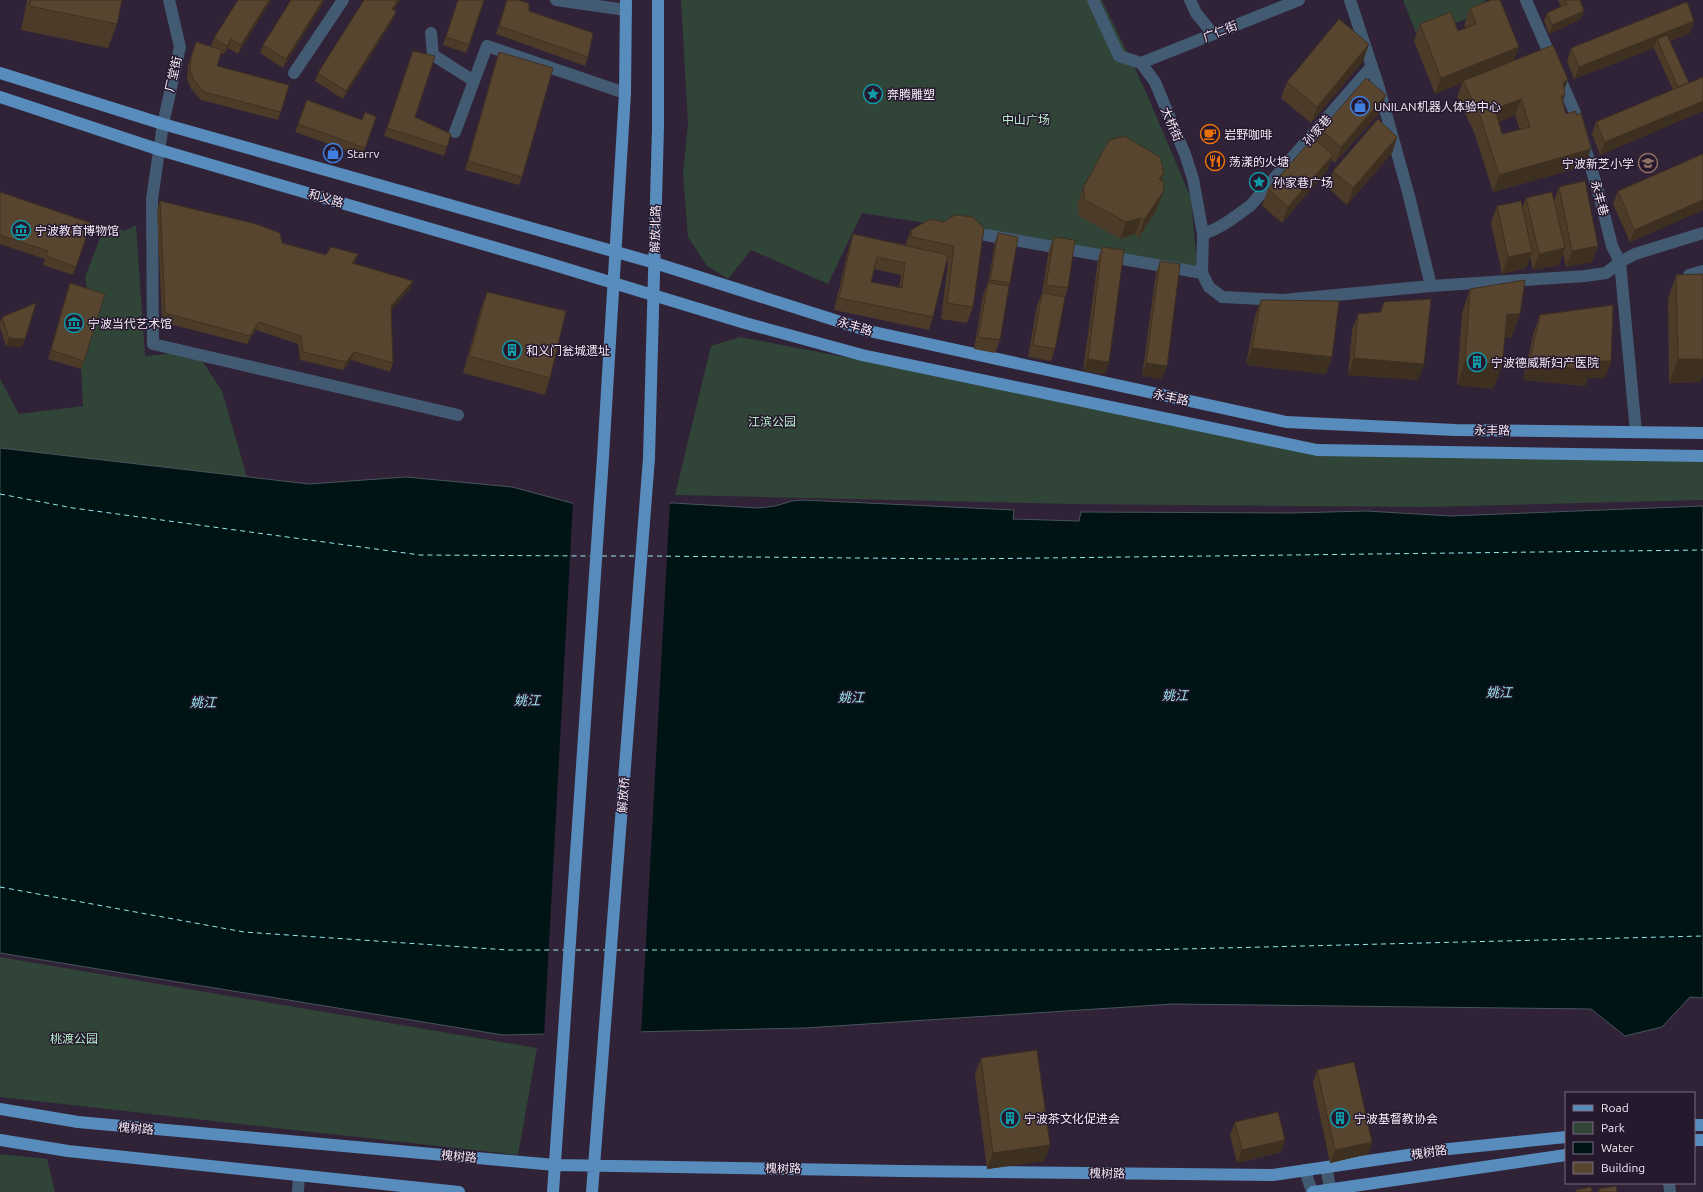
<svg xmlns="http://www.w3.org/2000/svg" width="1703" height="1192" viewBox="0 0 1703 1192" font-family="Ubuntu,'Noto Sans SC',sans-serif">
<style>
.green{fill:#304437}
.water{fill:#001416;stroke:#49545a}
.pier{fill:#302237}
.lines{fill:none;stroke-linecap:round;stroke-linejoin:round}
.ferry{stroke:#98e7ef;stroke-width:1;stroke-dasharray:5 4;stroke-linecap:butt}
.minor{stroke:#425b73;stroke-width:12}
.major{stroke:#588cbc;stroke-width:12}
.wall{fill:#4c3b28;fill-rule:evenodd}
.shaded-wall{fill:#3e3021}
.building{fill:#58452f;stroke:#3e3021;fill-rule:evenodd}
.labels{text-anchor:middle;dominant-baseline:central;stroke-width:3;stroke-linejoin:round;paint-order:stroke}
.street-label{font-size:12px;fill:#f4ebf9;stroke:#26182d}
.poi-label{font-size:12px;fill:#f4ebf9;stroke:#26182d;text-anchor:start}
.park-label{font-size:12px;fill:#b4eec9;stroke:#26182d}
.water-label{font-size:13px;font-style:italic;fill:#98e7ef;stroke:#26182d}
</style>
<rect width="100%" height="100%" fill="#302237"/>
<path class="green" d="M681 0H1102L1146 92 1191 198 1197 266 862 213 828 284 751 250 728 279 707 266 688 237 683 174 688 124Z
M1403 0H1485L1489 10 1418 38Z
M105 225 125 231 136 225 145 356 178 353 203 362 222 391 247 477 0 448V379L19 414 83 406 81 369 89 298 85 277Z
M740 337 861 360 1292 449 1703 460V500L1423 507 1071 504 675 495 711 346Z
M0 957 537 1048 518 1155 0 1097Z
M0 1154 47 1159 55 1192H0Z"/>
<path class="water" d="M0 448 309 484 406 477 512 487 598 510 673 503 758 508 775 506 792 501 804 500 1014 510 1013 519 1079 521 1081 512 1291 513 1366 511 1451 516 1703 506V998L1690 997 1662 1027 1625 1036 1591 1009 1173 1004 805 1028 503 1035 0 953Z"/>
<path class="pier" d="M573 501 598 508 670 501 641 1034 544 1036Z"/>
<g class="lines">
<path class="ferry" d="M0 494 73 508 420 555 590 556
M602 556H636
M648 556 962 559 1703 550
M0 887 244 932 508 950H565
M576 950H605
M616 950H1143L1703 936"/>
<path class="minor" d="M169 0 180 47 163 124 152 199 153 344 458 415
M556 0 626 10
M1093 0 1119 56 1141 63 1155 82 1185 154 1193 179 1203 234 1202 273
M1190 0 1196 13 1213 34
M1350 0 1379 88 1409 196 1431 286
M1526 0 1575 113 1600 198 1612 246 1620 262 1636 432
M431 33 433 55 474 81
M1141 63 1299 0
M294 73 343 0
M455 132 487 46 625 93
M980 234 1202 273 1209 287 1222 297 1283 300 1431 286 1585 276 1606 273 1620 262 1635 254 1703 233
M1203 234C1221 228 1235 217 1251 205L1372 66
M1689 275 1703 271
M1326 1167 1331 1192
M1305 1170 1312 1192
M1669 1183 1670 1192
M298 1192 299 1176"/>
<path class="major" d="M0 73 163 124 655 263 869 331 1286 422 1455 430 1703 433
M0 97 160 150 541 261 745 323 862 355 1317 450 1703 456
M0 1109 78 1122 555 1165 902 1171 1273 1175 1449 1149 1566 1137
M1694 1125H1703
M0 1140 68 1151 459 1192
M1694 1140H1703
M553 1192 603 457 625 93 626 0
M592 1192 649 458 658 127V0
M1313 1192 1566 1155"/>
</g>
<path class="wall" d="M27 0H122L117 24 108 48 21 30Z
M271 0 238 54 228 48 224 54 221 53 217 66 281 112 278 120 201 100 191 89 187 79 188 66 196 42 211 46 214 38Z
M325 0 283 68 260 53 263 45Z
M364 0H400L393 10 396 12 393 20 343 99 315 81 318 73Z
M458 0 469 45 466 53 443 45Z
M507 0 529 11 588 57 585 66 496 34Z
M1558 0H1580L1584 11 1581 19 1549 34 1544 21 1547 13 1561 7Z
M1470 8 1514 61 1564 90 1563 102 1566 114 1585 166 1493 192 1474 132 1457 97 1462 83 1435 94 1414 41 1420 24 1458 31 1466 28 1464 25ZM1515 115 1520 130 1502 134 1499 122Z
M1690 33 1670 41 1689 83 1703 77V111L1600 155 1592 134 1596 122 1673 90 1654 48 1574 79 1567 61 1571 48Z
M1369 44 1363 61 1311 123 1281 98 1287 82Z
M413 51 415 117 447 147 444 156 384 136Z
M499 52 522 177 519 185 465 170 496 61Z
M307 100 362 120 376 117 362 156 295 132Z
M1380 112 1335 163 1331 160 1327 171 1282 223 1262 206 1268 189 1317 141 1321 130Z
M1397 137 1392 153 1347 205 1327 187 1333 171Z
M1703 154V210L1630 242 1613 204 1618 191Z
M1164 173 1161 180 1163 192 1157 209 1139 237 1135 234 1120 239 1079 216 1077 205 1083 188Z
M1559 187 1598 246 1592 262 1566 267 1563 253 1559 265 1533 270 1530 257 1526 268 1502 274 1491 223 1497 206 1522 208 1526 198 1554 201Z
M0 192 91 223 73 275 43 265 45 259 0 244Z
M160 201 282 243 326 255 358 254 354 264 413 281 410 289 391 310 393 363 390 372 351 360 343 370 300 360 298 344 256 330 247 344 162 322 157 209Z
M955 215 973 307 967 323 941 319 948 262H946L933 317 929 330 834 310 849 246 853 234 905 245 911 230 944 222ZM874 269 901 275 899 288 871 282Z
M998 233 1010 283 1009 286 1000 340 995 353 974 349 983 295 988 283 995 242Z
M1054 237 1068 288 1065 297 1055 349 1051 361 1028 357 1037 305 1042 293 1049 249Z
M1102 247 1109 362 1105 374 1083 371 1098 259Z
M1160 261 1162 379 1142 376 1156 273Z
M1676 275 1700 382 1669 383 1668 299Z
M70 283 84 361 81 369 48 359 67 291Z
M1470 289 1520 314 1511 338H1504L1502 365 1493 389 1457 385 1462 313Z
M487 292 550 378 545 395 463 373 481 308Z
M1261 300 1332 357 1326 374 1246 365 1255 316Z
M1384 302 1424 364 1418 380 1348 375 1352 330 1358 314 1380 312Z
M1540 315 1611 361 1605 378H1588L1585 386 1523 380 1534 331Z
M2 317 25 339 22 347 6 346 0 328V323Z
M981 1058 1050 1145 1044 1161 987 1169 975 1074Z
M1317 1070 1372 1142 1368 1154 1330 1163 1313 1083Z
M1235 1122 1281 1152 1237 1163 1230 1135Z"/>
<path class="shaded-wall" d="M269 0H271L238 54 241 45Z
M323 0H325L283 68 286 59Z
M398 0H400L389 18 392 9Z
M1584 11 1581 19 1549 34 1552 25Z
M396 12 393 20 343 99 346 91Z
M1694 21 1690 33 1659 45 1657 39 1654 48 1574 79 1579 67Z
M231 39 228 48 224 54 227 46Z
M1369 44 1363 61 1311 123 1317 107Z
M1519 47 1513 63 1463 81 1462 83 1435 94 1441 78Z
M1568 80 1562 96 1565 95 1559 111 1563 82Z
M1386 95 1380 112 1335 163 1341 147Z
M1521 99 1515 115 1489 126 1495 109Z
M1703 101V111L1600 155 1605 142Z
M1397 137 1392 153 1347 205 1353 188Z
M1591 149 1585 166 1493 192 1499 175Z
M1333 155 1327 171 1282 223 1288 207Z
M1164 173 1158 189 1159 179Z
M1163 192 1157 209 1139 237 1144 220Z
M1703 200V210L1630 242 1634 230Z
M1141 218 1135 234 1120 239 1126 222Z
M1598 246 1592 262 1566 267 1572 251Z
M1565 248 1559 265 1533 270 1539 254Z
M1532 252 1526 268 1502 274 1508 257Z
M358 254 355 262 349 271 352 263Z
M413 281 410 289 388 314 391 306Z
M1507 314H1520L1511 338H1498Z
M259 322 256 330 247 344 250 336Z
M9 338 25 339 22 347 6 346Z
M1252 348 1332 357 1326 374 1246 365Z
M354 352 351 360 343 370 346 362Z
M1354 358 1424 364 1418 380 1348 375Z
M1088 359 1109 362 1105 374 1083 371Z
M1678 359H1703V375L1700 382 1669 383Z
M1465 361 1502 365 1493 389 1457 385Z
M1594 361H1611L1605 378H1588L1585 386 1523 380 1529 364Z
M1146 363 1167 366 1162 379 1142 376Z
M1285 1140 1281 1152 1237 1163 1242 1150Z
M1372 1142 1368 1154 1330 1163 1335 1150Z
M1050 1145 1044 1161 987 1169 993 1153Z"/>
<path class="building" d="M31 0H122L117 24 29 6Z
M238 0H269L241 45 231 39 227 46 214 38Z
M291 0H323L286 59 263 45Z
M364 0H398L392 9 396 12 346 91 318 73Z
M458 0H484L469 45 446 37Z
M507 0H517L529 3V11L593 33 588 57 499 26Z
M1492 0H1500L1519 47 1441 78 1420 24 1451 12 1458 31 1476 24 1470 8Z
M1565 0H1580L1584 11 1552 25 1547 13 1567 4Z
M1687 2 1694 21 1579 67 1571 48Z
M1339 19 1369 44 1317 107 1287 82Z
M1667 35 1689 83 1678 87 1657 39Z
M196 42 222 50 217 66 289 85 281 112 204 92 194 80 190 70 191 58Z
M1553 45 1568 80 1563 82 1565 95 1561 96 1566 114 1576 111V115L1581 113 1591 149 1499 175 1480 116 1463 81ZM1521 99 1530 127 1502 134 1495 109Z
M413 51 435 56 415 117 451 134 447 147 387 128Z
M499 52 553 68 522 177 468 161Z
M1703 77V101L1605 142 1596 122Z
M1366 78 1386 95 1341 147 1321 130Z
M307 100 362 120 365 112 376 117 365 148 298 124Z
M1378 119 1397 137 1353 188 1333 171Z
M1124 136 1160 157 1164 173 1159 179 1164 182 1163 192 1144 220 1141 218 1126 222 1085 200 1083 188 1109 140Z
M1313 138 1333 155 1288 207 1268 189Z
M1703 154V200L1634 230 1618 191Z
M1585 181 1598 246 1572 251 1559 187Z
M0 192 91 223 76 267 46 256 48 251 0 235Z
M1552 192 1565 248 1539 254 1526 198Z
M160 201 256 224 280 233 282 243 326 255 331 247 358 254 352 263 413 281 391 306 393 363 354 352 346 362 303 352 301 336 259 322 250 336 165 313Z
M1521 201 1532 252 1508 257 1497 206Z
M955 215 973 217 984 228 973 307 947 303 954 246 912 237 911 230 930 219 944 222Z
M998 233 1018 237 1010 283 990 280Z
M853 234 948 255 933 317 839 298ZM877 257 905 263 902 288 871 282Z
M1054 237 1075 240 1068 288 1046 285Z
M1102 247 1124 250 1109 362 1088 359Z
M1160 261 1180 264 1167 366 1146 363Z
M1703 274V359H1678L1676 275Z
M1525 280 1520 314H1507L1502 365 1465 361 1470 289Z
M70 283 105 294 84 361 51 350Z
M988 283 1009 286 1000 340 978 337Z
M487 292 566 311 550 378 469 356Z
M1042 293 1065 297 1055 349 1033 345Z
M1431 299 1424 364 1354 358 1358 314 1381 312 1384 302Z
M1261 300 1339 301 1332 357 1252 348Z
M36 303 25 339 9 338 2 317Z
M1613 305 1611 361H1594L1591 370 1529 364 1540 315Z
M1037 1050 1050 1145 993 1153 981 1058Z
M1354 1062 1372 1142 1335 1150 1317 1070Z
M1278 1112 1285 1140 1242 1150 1235 1122Z
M1616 1186 1617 1192H1599V1189Z
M1591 1187 1592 1192H1576V1190Z"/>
<defs>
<symbol id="sight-ring" viewBox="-11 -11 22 22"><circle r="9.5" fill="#26182d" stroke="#0f9aa8" stroke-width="1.5"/><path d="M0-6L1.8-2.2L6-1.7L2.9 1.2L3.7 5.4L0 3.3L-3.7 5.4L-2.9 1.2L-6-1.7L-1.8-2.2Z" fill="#0f9aa8"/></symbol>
<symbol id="shop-ring" viewBox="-11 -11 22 22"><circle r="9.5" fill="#26182d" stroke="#3f7fe0" stroke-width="1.5"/><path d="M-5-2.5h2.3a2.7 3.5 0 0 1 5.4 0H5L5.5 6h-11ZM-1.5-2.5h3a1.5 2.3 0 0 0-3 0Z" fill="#3f7fe0"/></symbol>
<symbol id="cafe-ring" viewBox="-11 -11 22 22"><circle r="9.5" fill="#26182d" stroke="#e8710a" stroke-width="1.5"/><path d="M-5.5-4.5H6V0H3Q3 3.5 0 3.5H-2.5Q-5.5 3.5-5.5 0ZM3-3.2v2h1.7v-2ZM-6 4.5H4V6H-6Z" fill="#e8710a"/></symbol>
<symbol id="restaurant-ring" viewBox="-11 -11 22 22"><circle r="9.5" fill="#26182d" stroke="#e8710a" stroke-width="1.5"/><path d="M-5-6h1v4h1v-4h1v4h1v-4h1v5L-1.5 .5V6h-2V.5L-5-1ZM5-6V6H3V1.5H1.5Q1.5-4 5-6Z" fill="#e8710a"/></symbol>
<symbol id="school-ring" viewBox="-11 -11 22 22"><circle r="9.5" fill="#26182d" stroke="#8d6e63" stroke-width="1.5"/><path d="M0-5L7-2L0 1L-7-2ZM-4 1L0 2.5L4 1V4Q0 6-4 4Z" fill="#8d6e63"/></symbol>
<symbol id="museum-ring" viewBox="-11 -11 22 22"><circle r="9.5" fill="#26182d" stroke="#0f9aa8" stroke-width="1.5"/><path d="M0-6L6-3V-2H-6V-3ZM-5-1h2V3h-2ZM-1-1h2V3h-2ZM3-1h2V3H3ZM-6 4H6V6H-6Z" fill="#0f9aa8"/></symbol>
<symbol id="building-ring" viewBox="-11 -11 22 22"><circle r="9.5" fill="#26182d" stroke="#0f9aa8" stroke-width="1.5"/><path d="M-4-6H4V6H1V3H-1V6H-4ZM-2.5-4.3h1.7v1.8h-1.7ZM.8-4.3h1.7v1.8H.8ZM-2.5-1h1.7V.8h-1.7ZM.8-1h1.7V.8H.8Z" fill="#0f9aa8"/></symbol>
</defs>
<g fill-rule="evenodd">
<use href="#sight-ring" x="862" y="83" width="22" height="22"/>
<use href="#shop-ring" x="1349" y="95" width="22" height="22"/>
<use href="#cafe-ring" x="1199" y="123" width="22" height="22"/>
<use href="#shop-ring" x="322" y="142" width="22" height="22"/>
<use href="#restaurant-ring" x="1204" y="150" width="22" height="22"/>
<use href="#school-ring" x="1637" y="152" width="22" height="22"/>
<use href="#sight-ring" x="1248" y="171" width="22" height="22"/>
<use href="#museum-ring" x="10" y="219" width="22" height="22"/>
<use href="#museum-ring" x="63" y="312" width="22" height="22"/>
<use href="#building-ring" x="501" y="339" width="22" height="22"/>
<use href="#building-ring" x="1466" y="351" width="22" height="22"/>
<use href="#building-ring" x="999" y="1107" width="22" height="22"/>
<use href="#building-ring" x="1329" y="1107" width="22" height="22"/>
</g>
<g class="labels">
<g class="street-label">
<text transform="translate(1220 31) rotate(-22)">广仁街</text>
<text transform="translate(173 74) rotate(-77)">厂堂街</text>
<text transform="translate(1172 124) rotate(67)">大桥街</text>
<text transform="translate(1317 130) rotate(-49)">孙家巷</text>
<text transform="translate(326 198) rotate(16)">和义路</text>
<text transform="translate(1600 198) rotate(75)">永丰巷</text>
<text transform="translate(655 229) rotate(-89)">解放北路</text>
<text transform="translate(855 326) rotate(17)">永丰路</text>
<text transform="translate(1171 397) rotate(12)">永丰路</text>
<text transform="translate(1492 430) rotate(1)">永丰路</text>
<text transform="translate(623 795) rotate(-86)">解放桥</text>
<text transform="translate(136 1128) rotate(5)">槐树路</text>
<text transform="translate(1429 1152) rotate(-8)">槐树路</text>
<text transform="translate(459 1156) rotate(5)">槐树路</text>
<text transform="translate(783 1168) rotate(1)">槐树路</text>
<text transform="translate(1107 1173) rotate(1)">槐树路</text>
</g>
<g class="poi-label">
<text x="887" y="94">奔腾雕塑</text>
<text x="1374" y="106">UNILAN机器人体验中心</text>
<text x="1224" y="134">岩野咖啡</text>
<text x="347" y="153">Starrv</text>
<text x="1229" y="161">荡漾的火塘</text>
<text x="1634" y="163" text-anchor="end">宁波新芝小学</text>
<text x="1273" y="182">孙家巷广场</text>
<text x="35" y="230">宁波教育博物馆</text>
<text x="88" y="323">宁波当代艺术馆</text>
<text x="526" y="350">和义门瓮城遗址</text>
<text x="1491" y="362">宁波德威斯妇产医院</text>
<text x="1024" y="1118">宁波茶文化促进会</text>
<text x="1354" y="1118">宁波基督教协会</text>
</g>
<g class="park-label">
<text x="1026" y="119">中山广场</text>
<text x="772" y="421">江滨公园</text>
<text x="74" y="1038">桃渡公园</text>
</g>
<g class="water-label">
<text x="1499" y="692">姚江</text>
<text x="1175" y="695">姚江</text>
<text x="851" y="697">姚江</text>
<text x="527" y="700">姚江</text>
<text x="203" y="702">姚江</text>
</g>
</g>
<rect x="1565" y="1092" width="130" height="92" fill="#26182d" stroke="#786c7f"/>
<rect x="1573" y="1105" width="20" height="6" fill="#588cbc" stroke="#786c7f"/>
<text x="1601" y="1112" font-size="12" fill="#f4ebf9">Road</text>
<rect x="1573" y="1122" width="20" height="12" fill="#304437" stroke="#786c7f"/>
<text x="1601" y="1132" font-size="12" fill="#f4ebf9">Park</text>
<rect x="1573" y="1142" width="20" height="12" fill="#001416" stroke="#786c7f"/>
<text x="1601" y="1152" font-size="12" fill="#f4ebf9">Water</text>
<rect x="1573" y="1162" width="20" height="12" fill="#58452f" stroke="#786c7f"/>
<text x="1601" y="1172" font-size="12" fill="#f4ebf9">Building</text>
</svg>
